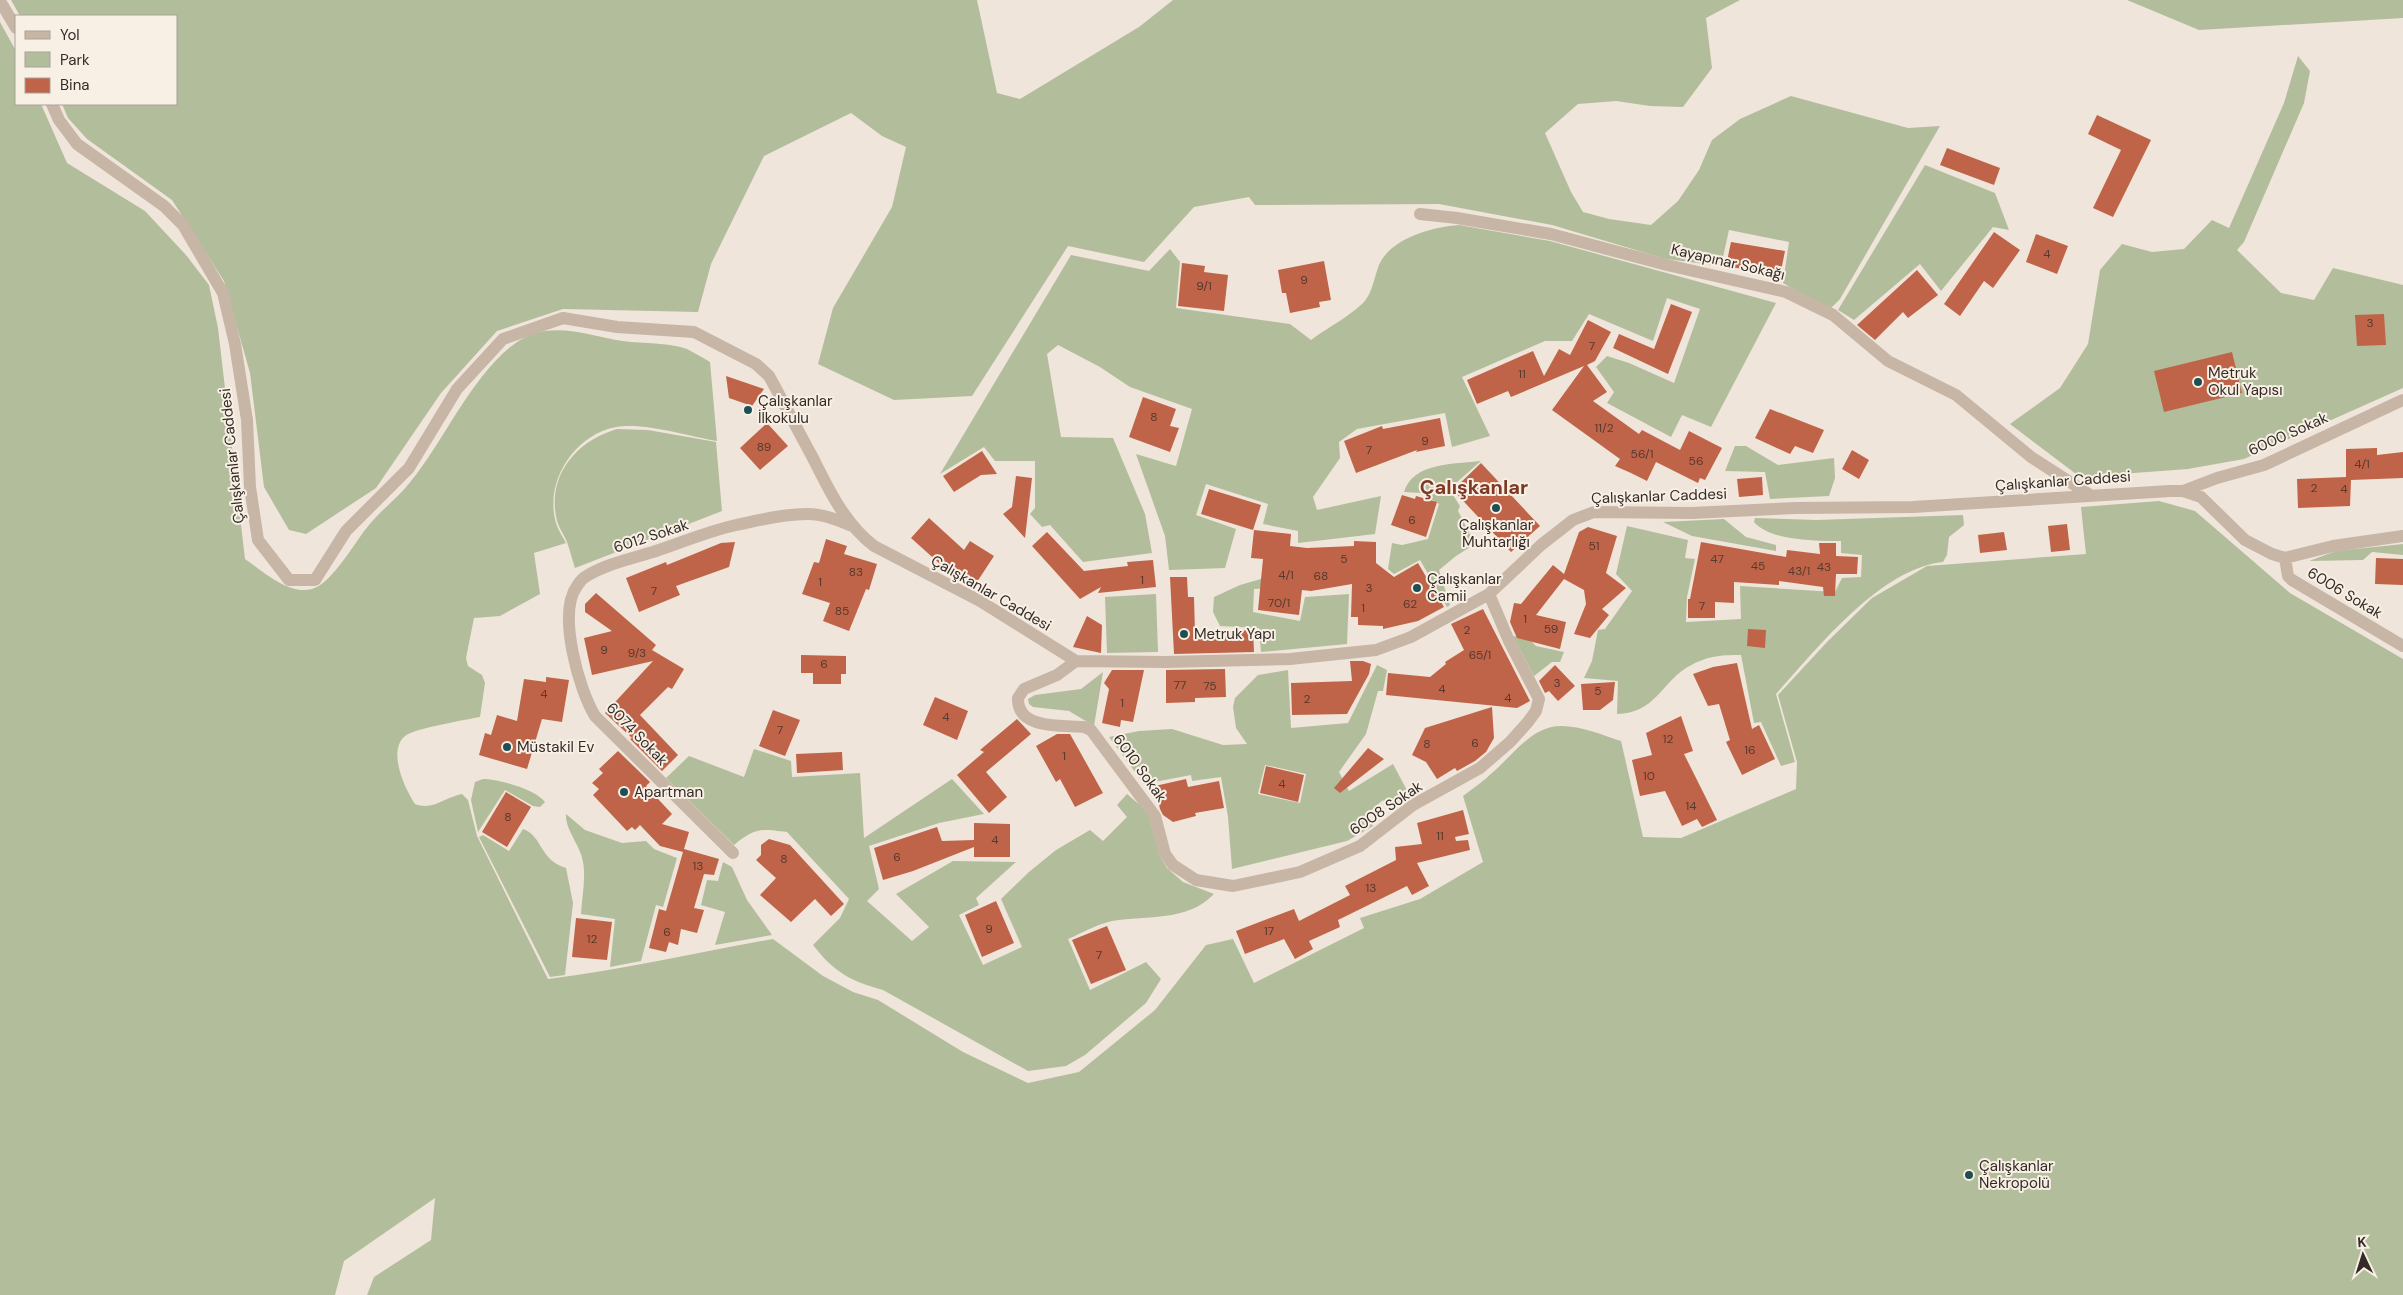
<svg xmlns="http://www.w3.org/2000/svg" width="2403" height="1295" viewBox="0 0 2403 1295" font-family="'DM Sans',sans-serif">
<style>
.green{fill:#b2be9b;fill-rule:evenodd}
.building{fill:#bf6448}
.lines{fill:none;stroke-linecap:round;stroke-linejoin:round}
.minor{stroke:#c7b5a6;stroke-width:12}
.poi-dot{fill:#1f4f53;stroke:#f8efe5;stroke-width:2}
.labels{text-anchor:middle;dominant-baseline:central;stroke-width:4;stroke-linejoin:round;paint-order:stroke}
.number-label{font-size:12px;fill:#57392f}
.street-label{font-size:15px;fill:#342b27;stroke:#f8efe5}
.poi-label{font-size:15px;fill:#342b27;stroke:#f8efe5;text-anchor:start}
.district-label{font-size:20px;font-weight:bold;fill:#7e3924;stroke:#f8efe5}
</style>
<rect width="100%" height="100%" fill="#f0e5da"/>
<path class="green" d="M11 0H977L997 93 1020 99 1139 27 1173 0H1740L1706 18 1712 68 1683 107 1650 106 1616 101 1578 104 1545 133 1571 192 1583 212 1609 219 1651 225 1678 201 1699 170 1712 140 1740 119 1791 96 1908 128 1940 126 1840 299 1829 310 1783 283 1789 242 1729 230 1721 266 1666 259 1552 225 1439 204 1255 205 1249 197 1194 207 1144 262 1068 246 972 396 894 400 818 364 833 308 892 207 906 147 882 136 851 113 764 156 711 264 698 312 563 309 497 331 441 393 376 488 306 534 289 530 264 487 250 373 224 281 172 200 87 139 68 118 62 104H176V16H20Z
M2127 0H2403V18L2199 30Z
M0 22 16 51V104H41L67 163 145 211 186 255 209 285 218 328 245 559C263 571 288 595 312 589 332 584 356 540 369 525 382 509 399 497 411 481 445 441 482 352 533 334 564 324 593 337 623 341 644 344 667 342 687 349 695 353 703 358 710 362L717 441C688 436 644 422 616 427 574 435 544 482 556 523 558 530 563 537 566 543L534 553 540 594 500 616 474 618 466 658 468 666 482 675 485 683 480 717C466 720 415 728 405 736 387 751 405 789 415 804 433 811 445 797 462 794L468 800 477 836 548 979C624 970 698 952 773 939L823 976 853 992 878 1000 963 1052 1028 1083 1079 1072 1155 1010 1206 945 1233 939 1254 983 1364 928 1360 918 1420 899 1483 862 1463 796C1473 788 1484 781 1493 772 1514 754 1532 726 1561 726 1582 726 1602 735 1621 741L1643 837 1681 838 1796 789 1797 762 1778 695 1827 642 1872 598 1927 566 2086 554 2081 507 2159 501 2195 511 2290 593 2403 659V1295H367L374 1277 431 1240 435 1198 344 1261 335 1295H0Z
M2298 56 2310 71 2304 103 2244 242 2237 250 2281 293 2314 300 2333 268 2403 285V388L2244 459 2188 469 2080 477 2010 424 2060 388 2088 344 2100 270 2122 244 2152 252 2184 249 2212 220 2229 228 2284 103Z
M1925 165 1995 193 2009 230 1993 227 1941 291 1920 264 1854 320 1838 310Z
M1459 225 1550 241 1776 303 1711 427 1682 415 1671 437 1607 403 1614 392 1596 367 1607 356 1629 363 1674 383 1700 309 1667 298 1653 341 1589 314 1572 341H1545L1462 377 1490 436 1452 447 1445 413 1357 429 1339 442 1340 458 1313 497 1317 510 1381 496 1375 534 1298 543V531L1263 524 1268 504 1206 484 1196 515 1236 529 1225 568 1169 570 1165 536 1136 454 1176 466 1192 409 1130 387 1100 367 1058 345 1047 354 1061 437 1113 438 1145 514 1152 553 1083 562 1050 525 1042 527 1030 514 1035 508V461H995L984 447 940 474 1071 255 1149 271 1170 249 1180 262 1176 308 1290 324 1311 340C1327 328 1347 318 1362 304 1372 295 1374 278 1379 265 1391 238 1432 227 1459 225Z
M617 429 648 430 716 442 722 511 575 568C572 559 570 550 567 542 564 535 559 528 557 521 546 476 576 441 617 429Z
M1735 446H1746L1778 465 1834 458 1835 478 1829 496 1770 499 1765 472 1725 471Z
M1481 461 1449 489 1460 506 1458 511 1475 544 1456 556 1439 570 1450 605 1447 607 1420 560 1394 574 1388 569 1392 543 1402 545 1428 539 1439 504 1421 493 1404 492C1413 462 1455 464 1481 461Z
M1963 515 1964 525 1949 537 1947 555 1943 562C1879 569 1817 649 1776 694L1795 762 1781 766 1761 722 1754 723 1741 655C1719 655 1706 656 1686 668 1660 685 1655 713 1617 714L1618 681 1584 678 1592 661 1598 630 1605 629 1632 591 1616 574 1627 526 1688 540 1685 558 1695 559 1687 597 1686 622 1741 619 1740 586 1835 592 1842 578 1861 577 1862 555 1841 553V541C1817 541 1770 541 1754 522L1755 518 1817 520Z
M1724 519 1746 537 1776 545V551L1692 536 1663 522Z
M2403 544V555L2372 552 2363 560 2309 561 2336 551Z
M1278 574 1277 588 1254 589 1253 612 1300 621 1305 597 1349 594 1347 644 1261 652 1259 628 1220 626 1213 612 1214 597 1240 585Z
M1156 594 1158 652 1107 653 1105 597Z
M1513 636 1528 638 1536 646 1564 652 1560 662H1552L1534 676Z
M1377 665 1387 670 1383 691H1378L1366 734 1339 772 1349 791 1393 764 1410 796 1391 812 1383 800 1367 814 1373 826 1347 841 1232 869 1228 817 1221 777 1192 781 1191 775 1144 784 1109 737 1139 731 1172 729 1223 745 1247 744 1236 728 1233 707 1235 698 1258 675 1288 670 1291 728 1348 723ZM1265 765 1306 774 1300 803 1258 794Z
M1103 672 1094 726 1069 711 1033 707 1029 704 1028 699 1035 695 1081 689Z
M754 749 791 761 792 777 860 773 864 838 952 779 984 814 939 823 869 846 879 889 867 901 912 941 929 927 896 894 953 861 1016 862 976 898 979 905 959 915 983 965 1022 947 1001 899 1029 872 1056 850 1090 830 1103 841 1127 817 1117 805 1127 794 1148 812 1160 857 1167 868 1183 882 1214 894C1187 922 1148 915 1112 921 1097 924 1082 933 1068 939L1090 990 1146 962 1161 979 1146 1003 1085 1055 1066 1066 1028 1071 883 990C850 981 834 972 813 945L840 918 849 899 787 832C760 829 756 827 734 845L666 778 689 756 744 777Z
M483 779C498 779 536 789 545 802L540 807 533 806 505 790 478 832 471 800 475 782Z
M566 814 585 830 622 843 646 841 654 849 677 858 663 907 656 905 641 961 610 967 615 919 581 914C582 897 586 878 583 862 581 846 565 830 566 814Z
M523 829C543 836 539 860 566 868L573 903 565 975 550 977 479 837 483 835 509 851Z
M723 862 732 867 747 900 772 935 715 945 725 912 701 905 707 880 718 881Z"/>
<path class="building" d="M2097 115 2151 140 2113 217 2093 208 2121 150 2088 134Z
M1947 148 2000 168 1994 185 1940 165Z
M1994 232 2020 250 1993 288 1984 281 1960 316 1944 304Z
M2036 234 2068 246 2057 274 2026 262Z
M1731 242 1785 251 1780 276 1726 266Z
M1324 261 1331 300 1319 302 1320 307 1290 313 1286 293H1282L1278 270Z
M1182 263 1205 266 1204 272 1228 275 1224 311 1178 306Z
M1917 270 1938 295 1908 318 1903 312 1875 340 1857 325Z
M1671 304 1692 312 1668 374 1613 348 1619 334 1654 349Z
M2384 314 2386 345 2357 346 2355 315Z
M1588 320 1611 332 1595 361 1587 365 1607 392 1593 401 1639 434 1642 430 1680 450 1689 431 1722 448 1705 480 1700 478 1698 483 1656 462 1647 481 1631 473 1615 466 1620 459 1552 410 1584 366 1511 397 1508 391 1477 404 1467 380 1533 351 1544 376 1559 349 1570 355Z
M2232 352 2242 393 2164 412 2154 371Z
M726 376 764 389 752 406 729 398Z
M1143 397 1176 409 1170 426 1179 428 1170 452 1129 437Z
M1770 409 1824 430 1813 453 1795 446 1790 454 1755 438Z
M1440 418 1445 446 1416 452 1417 450 1356 473 1344 441 1382 426 1383 429Z
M767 423 788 446 760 470 740 448Z
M2377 448V455L2403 452V478L2351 480 2350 506 2298 508 2297 479 2346 477V449Z
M1852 450 1869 460 1859 479 1842 469Z
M982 451 997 474 981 475 954 492 943 476Z
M1481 463 1540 526 1511 552 1453 490Z
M1016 476 1032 478 1025 538 1003 514 1012 507Z
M1762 477 1763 495 1739 497 1737 479Z
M1209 489 1261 505 1253 530 1201 514Z
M1402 495 1415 499 1416 496 1437 502 1426 537 1391 525Z
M929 518 964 550 970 541 994 556 975 585 941 563 940 564 911 538Z
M2067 524 2070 550 2051 552 2048 526Z
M1588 527 1617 536 1606 573 1626 588 1602 609 1609 615 1590 638 1574 634 1586 604 1584 590 1564 579 1536 615 1566 622 1560 649 1517 638 1510 622 1514 603 1521 604 1553 565 1564 574 1579 532Z
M1254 530 1291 534 1290 546 1307 548 1354 546V541L1376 542V563L1394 577 1418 563 1444 607 1418 621 1383 629V626L1358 625V617H1351L1352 584 1311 591 1302 590 1299 615 1258 610 1263 559 1251 558Z
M1047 532 1084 571 1128 566 1127 562 1153 560 1156 587 1098 593 1101 587 1080 599 1032 546Z
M2004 532 2007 550 1980 553 1978 535Z
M826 539 847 546 844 554 877 564 869 590 866 589 849 631 823 621 830 603 802 594 814 562 819 563Z
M735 542 729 567 676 586 680 595 639 612 626 578 666 562 667 565 721 543Z
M1701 542 1786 557 1787 550 1820 554 1819 543H1836V556L1858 557 1857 574H1836L1835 596H1824L1823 587 1779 581V585L1734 582V603L1715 602V618H1688V599H1690Z
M2376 558 2403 559V585L2375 584Z
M1170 577H1187L1188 597H1194L1195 633 1253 630 1254 652 1174 654Z
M596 593 656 645 652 650 684 669 672 689 668 687 640 715 678 755 662 771 630 739 632 738 605 713 653 661 592 675 584 638 612 631 585 612V604Z
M1483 609 1530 701 1517 708 1386 695 1388 673 1430 677 1446 664 1445 662 1464 650 1451 624Z
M1087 616 1102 625 1101 653 1073 647Z
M1748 629 1766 630 1765 648 1747 646Z
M801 655 846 656V674H841V684H813V673H801Z
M1350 661H1363L1371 664 1369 674 1347 714 1292 715 1291 683 1352 681Z
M1737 663 1752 729 1759 725 1775 759 1742 775 1726 742 1730 740 1719 704 1708 706 1693 674 1713 667Z
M1555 665 1575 686 1558 701 1549 691 1545 693 1539 681Z
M1225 669 1226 697 1195 698V702L1166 703V670Z
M1112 670H1144L1133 722 1121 720 1120 727 1102 723 1109 689 1104 683Z
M546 677 569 680 562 722 542 719 527 769 479 755 485 733 491 735 497 715 517 721 524 679 546 682Z
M1615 682 1613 700 1600 710H1583L1581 684Z
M935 697 968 711 957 740 923 725Z
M1492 707 1494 738 1486 752 1475 761 1457 771 1455 768 1437 779 1426 762 1412 755 1425 728Z
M773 710 800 720 785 756 759 746Z
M1681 716 1693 751 1684 754 1717 820 1702 827 1697 819 1682 826 1665 791 1640 796 1632 760 1652 755 1646 733Z
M1017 719 1031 734 986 772 1007 797 989 813 957 775 984 752 980 750Z
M1057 734H1070L1103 793 1075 807 1060 779 1056 782 1036 746Z
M1368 748 1384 759 1340 793 1334 788Z
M618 751 650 782 646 786 672 814 662 824 689 832 684 849 719 859 714 875 704 874 694 908 704 910 697 933 681 929 678 945 669 942 666 952 649 948 659 909 666 911 683 852 660 846 640 825 635 830 632 827 627 831 593 795 599 789 592 783 603 773 599 769Z
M842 752 843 770 797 773 796 754Z
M1266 766 1304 775 1298 802 1260 793Z
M1186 779 1188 787 1219 781 1224 808 1195 813 1196 816 1173 822 1163 815 1160 809 1155 786Z
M506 792 531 807 507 847 482 832Z
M1463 810 1469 834 1455 837 1456 841 1468 840 1470 850 1417 863 1429 886 1412 895 1407 886 1338 920 1340 927 1309 941 1313 949 1295 959 1284 939 1245 954 1236 931 1294 909 1299 921 1350 895 1345 886 1396 860 1395 847 1422 844 1417 823Z
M974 823 1010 824V857H974V847L913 871 883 880 874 848 937 827 942 841 974 840Z
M769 839 790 845 844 904 831 916 815 899 791 922 760 895 776 878 756 860 761 855V845Z
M996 901 1014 943 982 957 965 915Z
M576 918 612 922 607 960 572 957Z
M1107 926 1126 970 1091 984 1072 940Z"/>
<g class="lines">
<path class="minor" d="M0 1 16 28
M52 104 59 120 77 144 164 206 183 225 223 293 235 344 247 420 250 487 258 540 289 580H315L346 531 409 468 457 389 503 339 563 318 617 327 694 332 756 364 769 376C784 403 798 431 813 458 829 490 845 524 874 546L980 601 1076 661 1165 662 1290 659 1376 650 1411 637 1489 594 1541 545 1573 520 1594 512 1692 513 1796 508 1913 507 2170 491H2183L2201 497 2245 540 2272 554 2285 558 2333 546 2403 536
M1420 214 1457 218 1551 234 1667 265 1786 292 1833 315 1888 361 1956 395 2031 457 2090 495
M2183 491 2217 478 2264 465 2403 400
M2285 558 2288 576 2292 580 2403 646
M1076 661 1057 675 1024 689 1018 698C1017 730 1062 725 1084 727L1091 730 1155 816 1165 854 1173 865 1196 880 1233 886 1300 872 1360 846 1413 805 1480 768 1510 742 1528 722 1536 711 1539 699 1509 641 1489 594
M733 853 595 716C579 690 557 613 577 586 579 583 582 579 585 577 605 564 634 558 656 551 683 542 709 531 736 525 760 520 784 514 808 514 823 514 837 520 852 526"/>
</g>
<g class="poi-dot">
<circle cx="2198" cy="382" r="5"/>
<circle cx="748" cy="410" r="5"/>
<circle cx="1496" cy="508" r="5"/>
<circle cx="1417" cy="588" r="5"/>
<circle cx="1184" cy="634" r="5"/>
<circle cx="507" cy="747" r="5"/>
<circle cx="624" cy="792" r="5"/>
<circle cx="1969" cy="1175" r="5"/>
</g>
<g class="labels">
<g class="number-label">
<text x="2047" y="254">4</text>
<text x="1304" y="280">9</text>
<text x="1204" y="286">9/1</text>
<text x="2370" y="323">3</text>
<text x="1592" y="346">7</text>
<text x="1522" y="374">11</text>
<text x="1154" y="417">8</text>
<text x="1604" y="428">11/2</text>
<text x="1425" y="441">9</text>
<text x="764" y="447">89</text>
<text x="1369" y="450">7</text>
<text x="1642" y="454">56/1</text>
<text x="1696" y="461">56</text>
<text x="2362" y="464">4/1</text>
<text x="2314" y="488">2</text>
<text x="2344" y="489">4</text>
<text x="1412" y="520">6</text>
<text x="1594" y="546">51</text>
<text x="1344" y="559">5</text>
<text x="1717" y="559">47</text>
<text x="1758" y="566">45</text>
<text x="1824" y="567">43</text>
<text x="1799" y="571">43/1</text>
<text x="856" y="572">83</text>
<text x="1286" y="575">4/1</text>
<text x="1321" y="576">68</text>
<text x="1142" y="580">1</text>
<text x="820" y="582">1</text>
<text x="1369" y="588">3</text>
<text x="654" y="591">7</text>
<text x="1279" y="603">70/1</text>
<text x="1410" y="604">62</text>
<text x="1702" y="606">7</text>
<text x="1363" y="608">1</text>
<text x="842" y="611">85</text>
<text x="1525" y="619">1</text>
<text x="1551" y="629">59</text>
<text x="1467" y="630">2</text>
<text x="604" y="650">9</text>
<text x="637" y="653">9/3</text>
<text x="1480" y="655">65/1</text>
<text x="824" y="664">6</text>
<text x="1557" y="683">3</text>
<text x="1180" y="685">77</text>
<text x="1210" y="686">75</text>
<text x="1442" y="689">4</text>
<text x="1598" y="691">5</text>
<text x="544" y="694">4</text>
<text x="1508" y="698">4</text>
<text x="1307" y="699">2</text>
<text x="1122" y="703">1</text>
<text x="946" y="717">4</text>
<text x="780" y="730">7</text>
<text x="1668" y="739">12</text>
<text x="1475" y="743">6</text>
<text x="1427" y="744">8</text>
<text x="1750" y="750">16</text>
<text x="1064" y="756">1</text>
<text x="1649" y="776">10</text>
<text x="1282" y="784">4</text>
<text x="1691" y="806">14</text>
<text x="508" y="817">8</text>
<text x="1440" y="836">11</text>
<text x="995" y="840">4</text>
<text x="897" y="857">6</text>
<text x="784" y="859">8</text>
<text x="698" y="866">13</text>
<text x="1371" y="888">13</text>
<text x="989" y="929">9</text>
<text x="1269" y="931">17</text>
<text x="667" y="932">6</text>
<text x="592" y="939">12</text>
<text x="1099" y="955">7</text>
</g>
<g class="street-label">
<text transform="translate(1728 262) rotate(13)">Kayapınar Sokağı</text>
<text transform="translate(2288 434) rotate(-24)">6000 Sokak</text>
<text transform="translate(232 456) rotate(-96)">Çalışkanlar Caddesi</text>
<text transform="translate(2063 481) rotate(-4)">Çalışkanlar Caddesi</text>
<text transform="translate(1659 496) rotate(-2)">Çalışkanlar Caddesi</text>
<text transform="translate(651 536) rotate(-18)">6012 Sokak</text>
<text transform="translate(991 593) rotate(30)">Çalışkanlar Caddesi</text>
<text transform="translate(2345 593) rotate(31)">6006 Sokak</text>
<text transform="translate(637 734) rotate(46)">6074 Sokak</text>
<text transform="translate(1140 768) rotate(54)">6010 Sokak</text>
<text transform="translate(1386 808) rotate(-34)">6008 Sokak</text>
</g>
<g class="poi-label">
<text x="2208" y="373">Metruk<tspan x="2208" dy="17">Okul Yapısı</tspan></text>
<text x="758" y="401">Çalışkanlar<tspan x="758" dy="17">İlkokulu</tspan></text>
<text x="1496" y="525" text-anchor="middle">Çalışkanlar<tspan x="1496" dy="17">Muhtarlığı</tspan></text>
<text x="1427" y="579">Çalışkanlar<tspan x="1427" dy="17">Camii</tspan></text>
<text x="1194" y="634">Metruk Yapı</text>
<text x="517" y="747">Müstakil Ev</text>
<text x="634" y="792">Apartman</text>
<text x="1979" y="1166">Çalışkanlar<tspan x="1979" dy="17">Nekropolü</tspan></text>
</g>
<g class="district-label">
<text x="1474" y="487">Çalışkanlar</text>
</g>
</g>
<rect x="15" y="15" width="162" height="90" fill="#f8efe5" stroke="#aaa199"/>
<rect x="25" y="31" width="25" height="8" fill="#c7b5a6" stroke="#aaa199"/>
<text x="60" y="40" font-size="15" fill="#342b27">Yol</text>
<rect x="25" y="52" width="25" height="15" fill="#b2be9b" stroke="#aaa199"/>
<text x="60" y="65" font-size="15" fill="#342b27">Park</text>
<rect x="25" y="78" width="25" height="15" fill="#bf6448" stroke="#aaa199"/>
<text x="60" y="90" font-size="15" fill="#342b27">Bina</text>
<g transform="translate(2363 1255) rotate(356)" stroke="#f8efe5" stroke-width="4" paint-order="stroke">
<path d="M0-4L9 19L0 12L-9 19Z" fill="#342b27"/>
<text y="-8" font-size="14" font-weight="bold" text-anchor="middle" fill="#342b27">K</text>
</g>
</svg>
